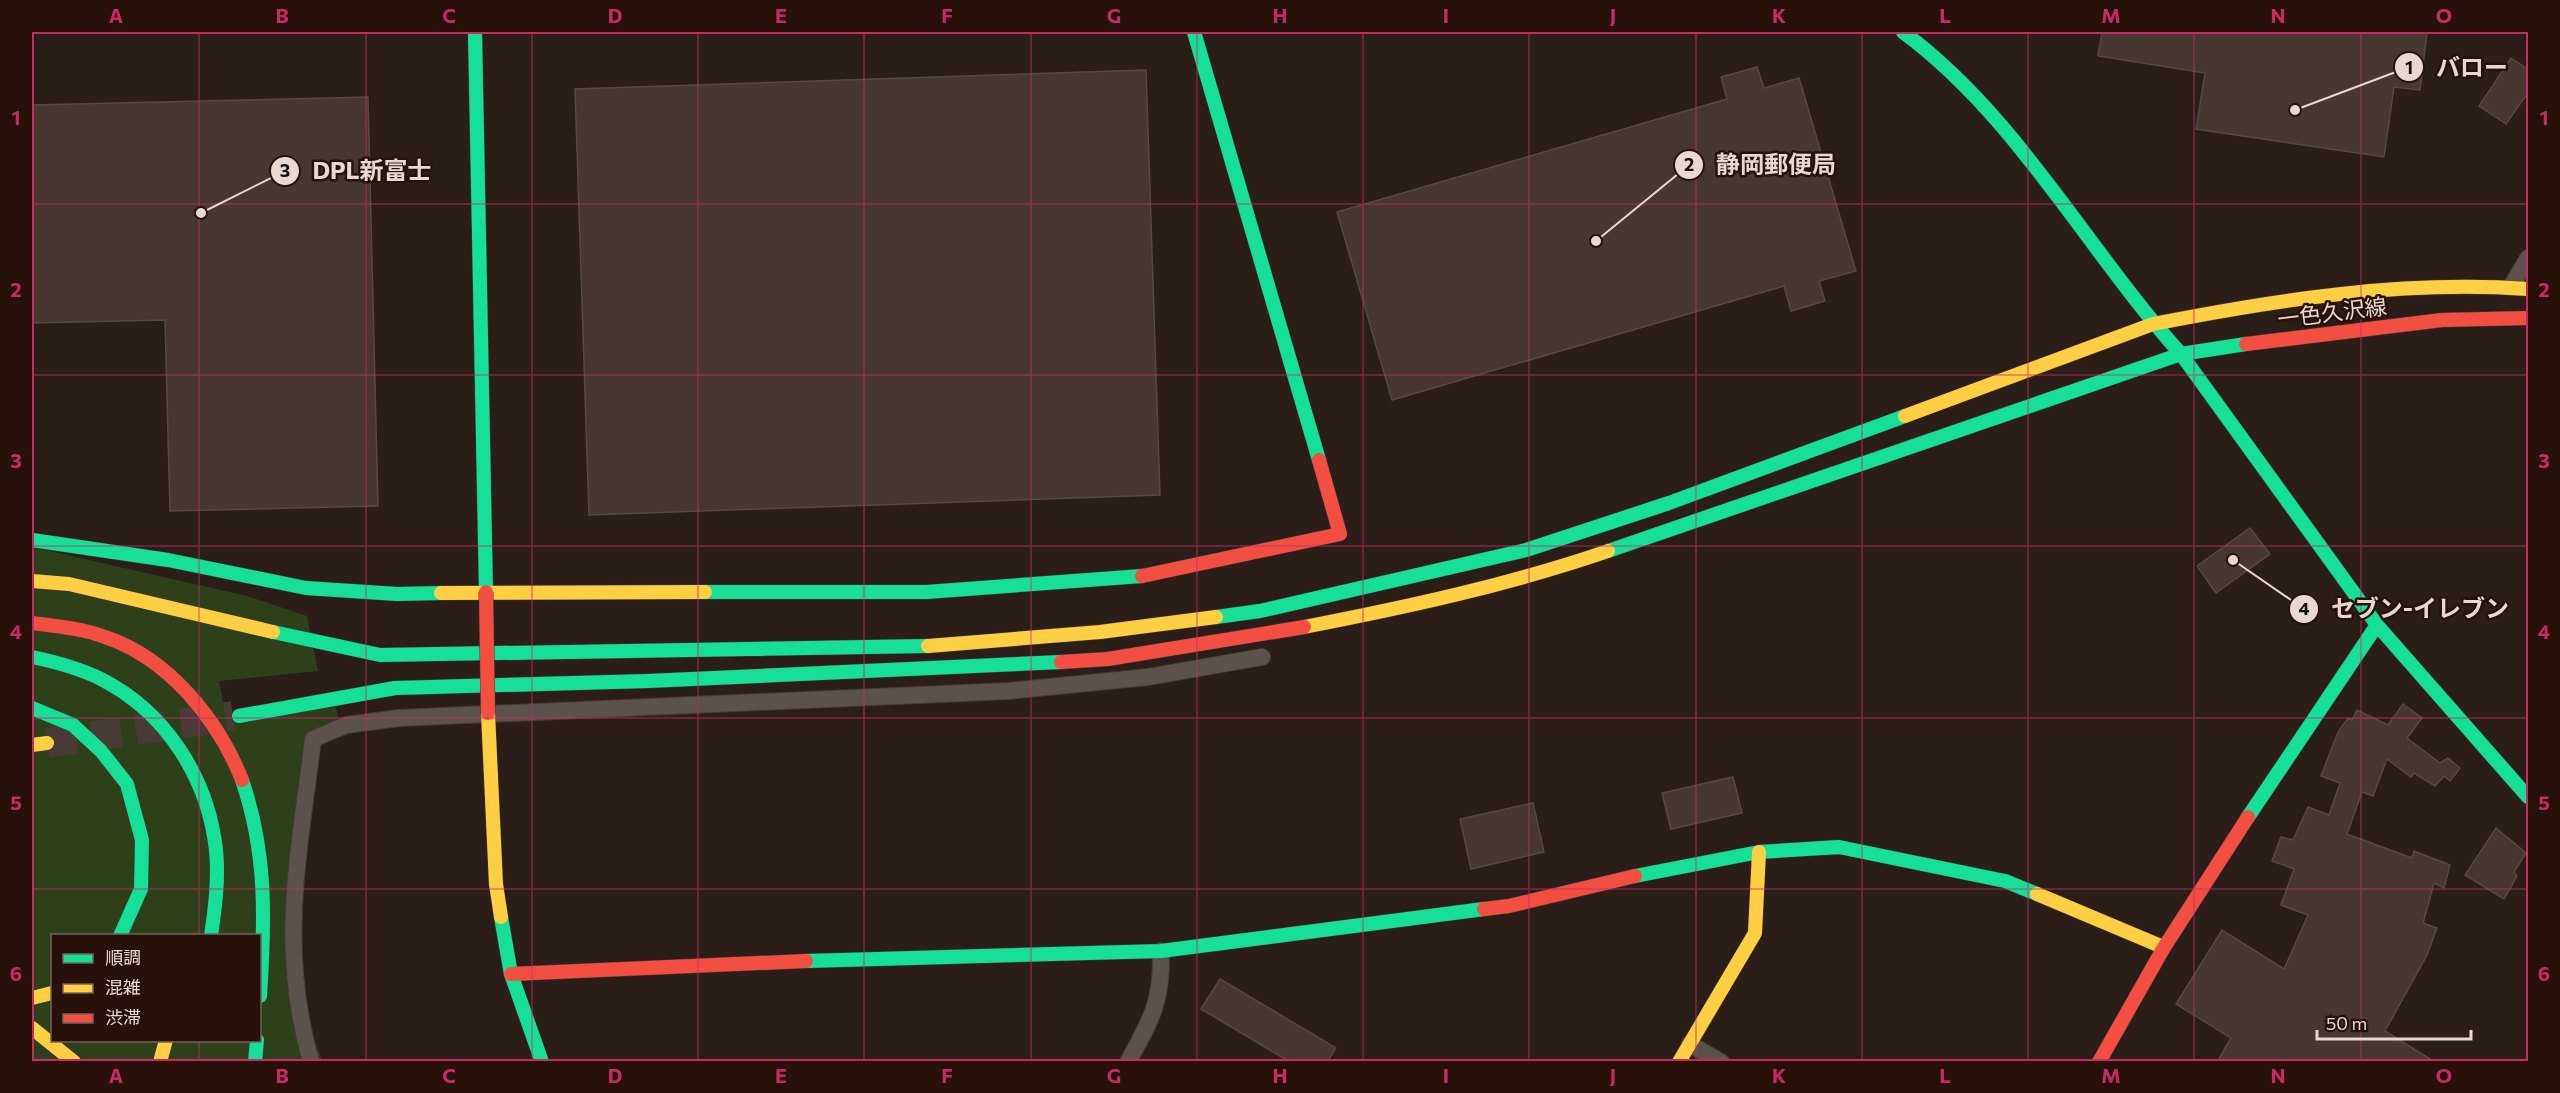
<svg xmlns="http://www.w3.org/2000/svg" width="2560" height="1093" viewBox="0 0 2560 1093" font-family="Commissioner,'Noto Sans JP',sans-serif">
<style>
.green{fill:#2d4019;fill-rule:evenodd}
.building{fill:#483630;stroke:#544945;stroke-width:1.5}
.lines{fill:none;stroke-linecap:round;stroke-linejoin:round}
.highway-tunnel{stroke:#483a35;stroke-width:30;stroke-dasharray:30 15;stroke-linecap:butt}
.street-casing{stroke:#463a37;stroke-width:18}
.fast-casing{stroke:#463a37;stroke-width:15}
.slow-casing{stroke:#463a37;stroke-width:15}
.jam-casing{stroke:#463a37;stroke-width:15}
.street{stroke:#5b514d;stroke-width:16}
.fast{stroke:#16e098;stroke-width:14}
.slow{stroke:#ffcf43;stroke-width:14}
.jam{stroke:#f24e42;stroke-width:14}
.jam-bridge-casing{stroke:#463a37;stroke-width:15;stroke-linecap:butt}
.jam-bridge{stroke:#f24e42;stroke-width:14}
.grid{fill:none;stroke:#c62b67;stroke-width:1.5;stroke-opacity:0.55}
.labels{text-anchor:middle;dominant-baseline:central;stroke-width:5;stroke-linejoin:round;paint-order:stroke}
.street-label{font-size:22px;fill:#e9d8d2;stroke:#271109}
.leader{fill:none;stroke:#e9d8d2;stroke-width:2}
.callout-dot{fill:#e9d8d2;stroke:#271109;stroke-width:2}
.mark-label{font-size:18px;text-anchor:middle;font-weight:bold;fill:#111}
.callout-label{font-size:24px;text-anchor:middle;font-weight:bold;fill:#e9d8d2;stroke:#271109;stroke-width:5;stroke-linejoin:round;paint-order:stroke}
.neatline{fill:none;stroke:#c62b67;stroke-width:2}
.grid-label{font-size:20px;text-anchor:middle;font-weight:bold;fill:#c62b67}
</style>
<rect width="100%" height="100%" fill="#2b1e19"/>
<path class="green" d="M32 547 247 596 307 616 318 671 219 681 226 717 335 704 338 717 313 739 294 984 322 1061 32 1062ZM52 936H260V1040H52Z"/>
<path class="building" d="M2102 32H2427L2420 90 2394 87 2384 157 2196 129 2205 73 2098 56Z
M2511 58 2529 70V91L2506 124 2479 106Z
M1757 67 1764 88 1799 78 1856 271 1819 281 1825 301 1791 311 1784 286 1392 400 1337 212 1727 99 1721 77Z
M1146 70 1160 495 589 515 575 89Z
M368 97 378 506 170 511 165 320 32 323V105Z
M2250 528 2270 554 2216 593 2197 566Z
M2403 704 2422 718 2407 738 2440 763 2448 758 2460 768 2450 781 2444 776 2435 786 2414 773 2411 777 2387 759 2373 796 2362 792 2347 834 2412 858 2414 851 2450 865 2444 888 2434 883 2423 923 2437 928 2427 955 2385 1031 2435 1062H2217L2231 1038 2176 1004 2222 930 2284 969 2308 915 2281 905 2294 869 2272 861 2281 837 2293 840 2308 807 2329 815 2340 783 2321 776 2338 732 2348 718 2352 720 2357 710 2388 725Z
M1733 777 1742 813 1671 829 1662 793Z
M1533 803 1544 852 1471 869 1460 819Z
M2496 828 2526 853 2514 872 2517 876 2504 899 2465 875Z
M1220 979 1336 1048 1327 1062H1290L1201 1009Z"/>
<g class="lines">
<path class="highway-tunnel" d="M47 743 233 716"/>
<defs>
<path id="street" d="M2511 287 2528 258
M1690 1044 1721 1062
M311 1062C278 946 299 855 313 739L346 725 399 718 1008 691 1148 677 1262 657
M1128 1062C1152 1018 1162 1002 1161 951"/>
<path id="fast" d="M475 32 486 592
M1194 32 1319 460
M1903 32C2017 116 2087 250 2181 354L2246 344
M2181 354 2377 625 2528 797
M32 540 168 560 306 588 397 594 441 593
M1608 551 2181 354
M705 592H926L1142 576
M1216 617 1260 611 1526 550 1669 503 1905 416
M273 632 380 655 928 646
M32 657C56 662 79 668 101 679 166 712 208 778 216 850 219 878 215 908 211 936
M32 708 73 725 101 751 127 784 142 840 141 889 120 936
M239 716 395 688 648 681 1061 662
M242 780C267 853 265 919 260 996
M2248 817 2377 625
M1635 876 1759 852 1839 847 2005 881 2037 894
M501 917 511 974 542 1062
M806 961 1161 951 1484 909
M255 1062 257 1040"/>
<path id="slow" d="M2153 324C2276 300 2402 280 2528 289
M1905 416 2153 324
M32 581 69 584 273 632
M441 593 705 592
M1304 627C1407 607 1509 585 1608 551
M928 646 1100 632 1216 617
M488 713 496 884 501 917
M32 745 47 743
M2037 894 2163 947
M32 998 52 993
M32 1028 74 1062
M160 1062 166 1040
M1679 1062 1755 933 1759 852"/>
<path id="jam" d="M2246 344 2442 320 2528 318
M1142 576 1340 534 1319 460
M32 623C56 626 81 628 105 637 168 658 218 719 242 780
M1061 662 1108 659 1304 627
M1484 909 1509 906 1635 876
M511 974 806 961
M2099 1062 2163 949 2248 817"/>
</defs>
<use href="#street" class="street-casing"/>
<use href="#fast" class="fast-casing"/>
<use href="#slow" class="slow-casing"/>
<use href="#jam" class="jam-casing"/>
<use href="#street" class="street"/>
<use href="#fast" class="fast"/>
<use href="#slow" class="slow"/>
<use href="#jam" class="jam"/>
<defs>
<path id="jam-bridge" d="M486 592 488 713"/>
</defs>
<use href="#jam-bridge" class="jam-bridge-casing"/>
<use href="#jam-bridge" class="jam-bridge"/>
</g>
<path class="grid" d="M199 32V936M366 32V1062M532 32V1062M698 32V1062M864 32V1062M1031 32V1062M1197 32V1062M1363 32V1062M1529 32V1062M1696 32V1062M1862 32V1062M2028 32V1062M2194 32V1062M2361 32V1062M32 204H2528M32 375H2528M32 546H2528M32 718H2528M32 889H2528M199 1040V1062"/>
<g class="labels">
<g class="street-label">
<text transform="translate(2332 312) rotate(-7)">一色久沢線</text>
</g>
</g>
<path class="leader" d="M2295 110L2409 67M1596 241L1689 165M201 213L285 171M2233 560L2304 609"/>
<g class="callout-dot">
<circle cx="2295" cy="110" r="6"/>
<circle cx="1596" cy="241" r="6"/>
<circle cx="201" cy="213" r="6"/>
<circle cx="2233" cy="560" r="6"/>
<circle cx="2409" cy="67" r="15"/>
<circle cx="1689" cy="165" r="15"/>
<circle cx="285" cy="171" r="15"/>
<circle cx="2304" cy="609" r="15"/>
</g>
<g class="mark-label">
<text x="2409" y="74">1</text>
<text x="1689" y="171">2</text>
<text x="285" y="177">3</text>
<text x="2304" y="615">4</text>
</g>
<g class="callout-label">
<text x="2472" y="76">バロー</text>
<text x="1776" y="173">静岡郵便局</text>
<text x="372" y="179">DPL新富士</text>
<text x="2420" y="617">セブン-イレブン</text>
</g>
<rect width="2560" height="1093" fill="none" stroke="#271109" stroke-width="66"/>
<rect x="51" y="934" width="210" height="108" fill="#271109" stroke="#756159" stroke-width="1.5"/>
<rect x="63" y="954" width="30" height="9" fill="#16e098" stroke="#756159" stroke-width="1.5"/>
<text x="105" y="964" font-size="18" fill="#e9d8d2">順調</text>
<rect x="63" y="984" width="30" height="9" fill="#ffcf43" stroke="#756159" stroke-width="1.5"/>
<text x="105" y="994" font-size="18" fill="#e9d8d2">混雑</text>
<rect x="63" y="1014" width="30" height="9" fill="#f24e42" stroke="#756159" stroke-width="1.5"/>
<text x="105" y="1024" font-size="18" fill="#e9d8d2">渋滞</text>
<path d="M2317 1030v9h154v-9" fill="none" stroke="#e9d8d2" stroke-width="3"/>
<text x="2326" y="1030" font-size="18" fill="#e9d8d2" stroke="#271109" stroke-width="4.5" paint-order="stroke">50 m</text>
<rect x="33" y="33" width="2494" height="1027" class="neatline"/>
<g class="grid-label">
<text x="116" y="23">A</text>
<text x="282" y="23">B</text>
<text x="449" y="23">C</text>
<text x="615" y="23">D</text>
<text x="781" y="23">E</text>
<text x="947" y="23">F</text>
<text x="1114" y="23">G</text>
<text x="1280" y="23">H</text>
<text x="1446" y="23">I</text>
<text x="1613" y="23">J</text>
<text x="1779" y="23">K</text>
<text x="1945" y="23">L</text>
<text x="2111" y="23">M</text>
<text x="2278" y="23">N</text>
<text x="2444" y="23">O</text>
<text x="16" y="125">1</text>
<text x="2544" y="125">1</text>
<text x="16" y="297">2</text>
<text x="2544" y="297">2</text>
<text x="16" y="468">3</text>
<text x="2544" y="468">3</text>
<text x="16" y="639">4</text>
<text x="2544" y="639">4</text>
<text x="16" y="810">5</text>
<text x="2544" y="810">5</text>
<text x="16" y="981">6</text>
<text x="2544" y="981">6</text>
<text x="116" y="1083">A</text>
<text x="282" y="1083">B</text>
<text x="449" y="1083">C</text>
<text x="615" y="1083">D</text>
<text x="781" y="1083">E</text>
<text x="947" y="1083">F</text>
<text x="1114" y="1083">G</text>
<text x="1280" y="1083">H</text>
<text x="1446" y="1083">I</text>
<text x="1613" y="1083">J</text>
<text x="1779" y="1083">K</text>
<text x="1945" y="1083">L</text>
<text x="2111" y="1083">M</text>
<text x="2278" y="1083">N</text>
<text x="2444" y="1083">O</text>
</g>
</svg>
